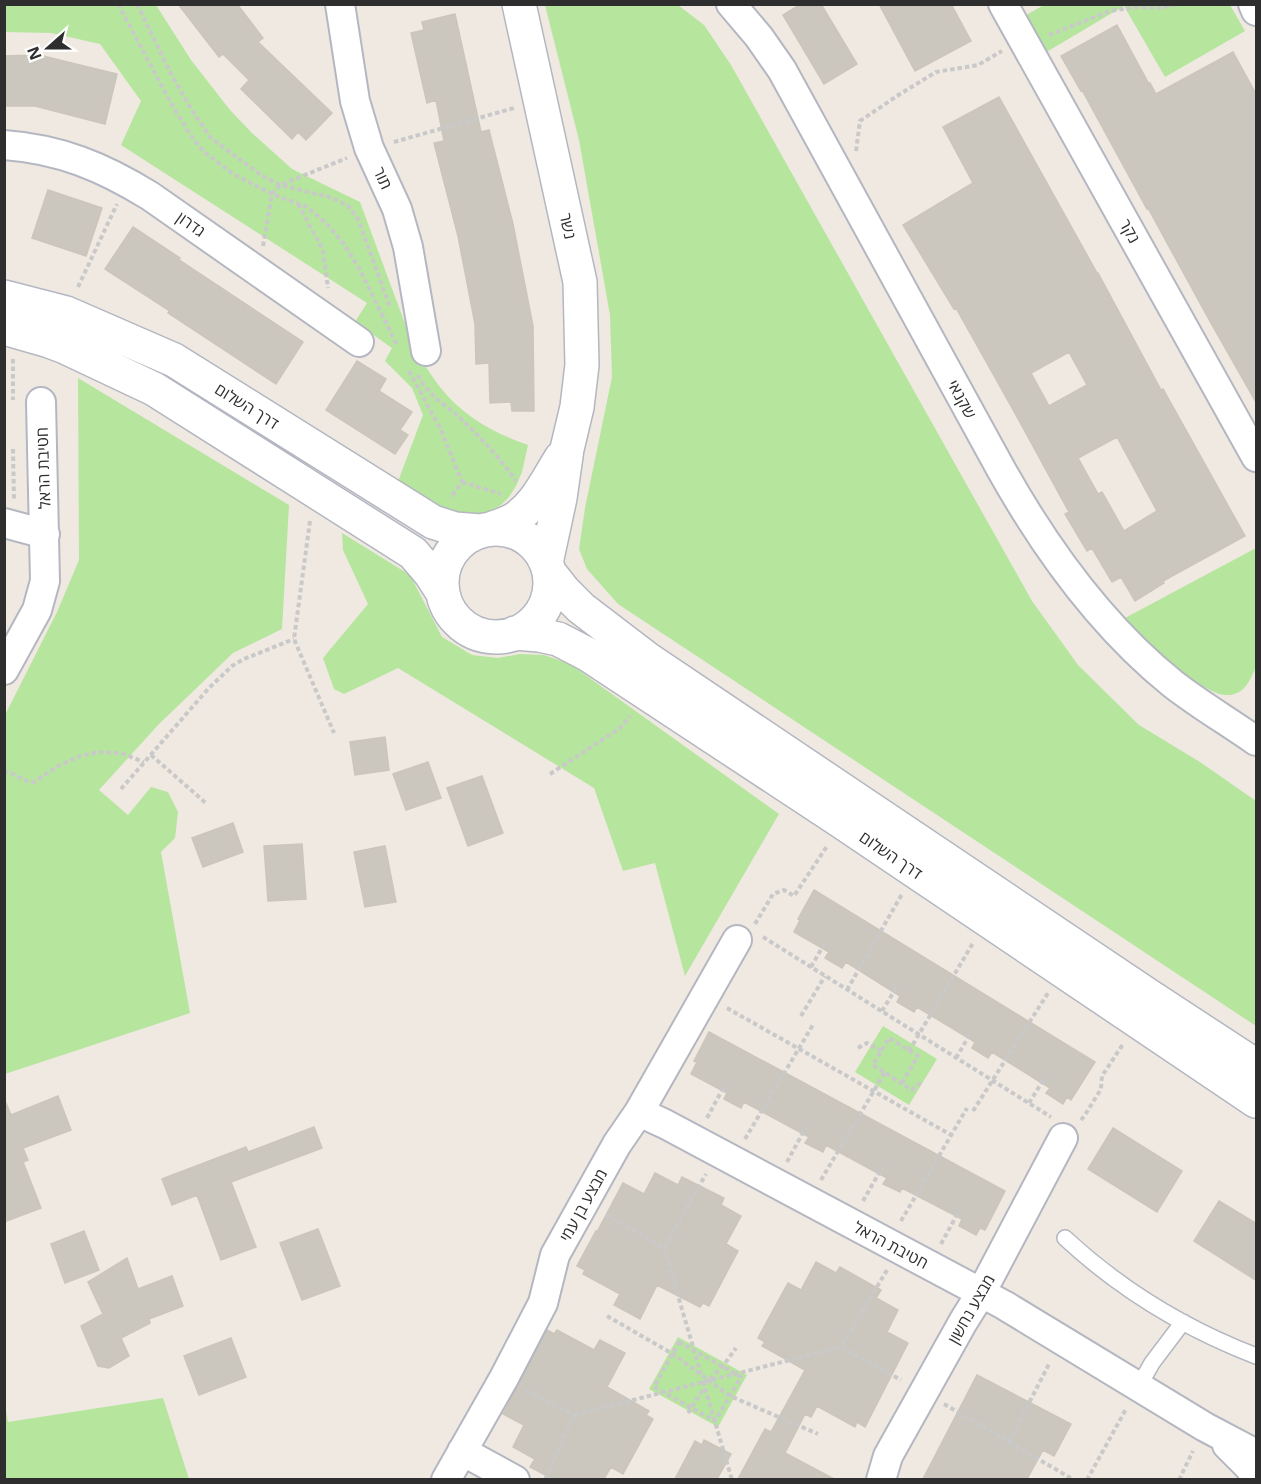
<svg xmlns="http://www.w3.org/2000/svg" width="1261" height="1484" viewBox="0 0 1261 1484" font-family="'Open Sans','Noto Sans Hebrew',sans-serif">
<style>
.green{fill:#b6e59e}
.building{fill:#cbc7bf;stroke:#cbc5ba;stroke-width:1.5;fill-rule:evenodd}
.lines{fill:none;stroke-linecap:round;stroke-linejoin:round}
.service-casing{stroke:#b4b7c1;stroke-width:18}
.minor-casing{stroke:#b4b7c1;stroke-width:32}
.tertiary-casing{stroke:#b4b7c1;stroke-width:36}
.path{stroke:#c9c9c9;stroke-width:4;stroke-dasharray:4.5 3;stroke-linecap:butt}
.service{stroke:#fff;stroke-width:15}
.minor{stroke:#fff;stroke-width:28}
.tertiary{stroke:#fff;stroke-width:33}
.labels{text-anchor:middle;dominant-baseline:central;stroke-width:5;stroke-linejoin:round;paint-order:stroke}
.street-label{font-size:16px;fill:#2e2e2e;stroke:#fff}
</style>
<rect width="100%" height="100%" fill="#efe9e1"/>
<path class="green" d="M5 5H156L191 60 230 110 251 132 292 169 360 202 411 340C439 396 468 424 528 445L522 472 516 486 509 497 501 505 484 515 475 517 445 512 397 484 423 415 412 388 385 361 392 348 355 322 367 303 121 145 141 101 100 44 51 33 5 32Z
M545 5H678L704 25 731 65 1032 601 1078 665 1139 725 1200 762 1256 801V1026L618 604 587 569 579 549 585 508 612 377 610 315 579 140Z
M1044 5H1230L1245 31 1165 77 1124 6 1043 54 1021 18Z
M78 378 289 505 282 629 233 653 159 724 99 790 128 815 151 787 168 792 178 812 175 838 161 852 190 1013 5 1074V715L57 612 79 560Z
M342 533 410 575 442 637 472 655 498 658 520 654 544 655 570 664 779 814 685 976 655 863 623 871 594 788 398 668 344 694 334 689 323 658 368 604 343 550Z
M1256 548V666C1251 679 1245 694 1229 695 1203 698 1143 637 1125 618Z
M883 1026 937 1059 909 1105 855 1072Z
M678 1337 747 1375 718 1427 649 1389Z
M163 1398 189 1479H5V1405L8 1422Z"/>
<path class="building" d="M178 4H237L263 38 258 42 332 113 306 140 298 132 292 139 241 89 249 80 223 54 219 57Z
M801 4H821L857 64 824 84 783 15Z
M879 4H951L971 41 915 71Z
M455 14 481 132 489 130 513 224 533 326 534 411H512L511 402 490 403 489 363 476 364 475 324 458 236 434 143 444 141 436 100 427 103 411 33 424 30 422 22Z
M1117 25 1149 84 1150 83 1156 94 1233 52 1257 96V404L1212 325 1148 208 1147 209 1082 90 1081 91 1061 56Z
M39 55 117 74 105 124 35 106H4V56Z
M999 97 1097 273H1098L1161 390 1163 389 1245 536 1163 581 1164 583 1135 601 1121 577 1112 582 1092 548 1087 551 1065 514 1069 512 1016 415 956 308 954 309 903 225 973 183 943 127ZM1069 352 1087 385 1049 406 1031 373ZM1117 437 1157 511 1124 531 1102 492 1098 494 1078 458Z
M48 190 102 208 86 256 32 238Z
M133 227 180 258 179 260 303 342 276 384 168 313 170 311 105 269Z
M357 361 386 379 379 391 412 412 400 430 408 435 395 454 326 410Z
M385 737 389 770 355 775 350 742Z
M428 762 441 798 406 810 393 774Z
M482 776 503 833 468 846 447 788Z
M233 823 243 852 203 867 192 838Z
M302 844 306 899 268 901 264 846Z
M385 846 396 902 365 907 354 852Z
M814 890 1095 1062 1071 1100 1067 1097 1063 1104 1046 1093 1050 1088 992 1052 988 1058 972 1048 975 1042 917 1007 914 1012 897 1002 900 996 846 962 842 968 825 958 829 952 794 932 800 920 798 919Z
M709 1032 1005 1191 985 1230 980 1228 976 1235 959 1226 962 1219 902 1188 900 1192 883 1184 887 1178 826 1145 823 1152 805 1143 809 1137 744 1102 741 1108 724 1099 727 1093 691 1074 697 1062 694 1061Z
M58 1096 71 1130 23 1148 28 1160 23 1162 41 1208 4 1222V1103H6L11 1115Z
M314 1127 322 1148 231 1182 256 1247 221 1260 197 1195 172 1205 162 1179 246 1147 248 1152Z
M1113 1128 1182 1171 1157 1212 1088 1169Z
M655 1173 678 1185 682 1177 724 1198 721 1205 741 1216 726 1244 738 1251 709 1306 703 1303 700 1307 657 1285 640 1319 614 1305 620 1294 583 1274 585 1270 577 1266 596 1231 597 1232 623 1183 644 1194Z
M1219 1201 1257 1224V1281L1194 1241Z
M318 1229 340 1286 302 1300 280 1243Z
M84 1231 99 1270 65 1283 51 1244Z
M127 1258 138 1289 172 1276 183 1306 149 1319 150 1323 121 1338 129 1356 109 1368 98 1366 81 1326 103 1314 88 1282Z
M816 1262 836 1273 840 1267 881 1290 876 1298 898 1310 887 1332 908 1343 865 1427 857 1422 855 1427 817 1406 811 1417 805 1414 785 1453 834 1479H738L765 1429 771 1432 805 1370 762 1346 765 1342 758 1338 788 1283 801 1290Z
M547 1330 554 1334 557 1330 594 1350 600 1340 625 1353 607 1387 649 1411 646 1415 653 1419 623 1474 611 1467 604 1479H553L530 1467 535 1459 513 1447 524 1425 503 1414Z
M231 1338 246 1377 199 1395 184 1356Z
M977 1375 1071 1424 1054 1456 1043 1450 1027 1479H923Z
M704 1440 731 1454 717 1479H675L695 1441 702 1445Z"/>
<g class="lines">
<defs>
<path id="service" d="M1065 1238C1121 1290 1186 1329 1256 1356
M1139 1386 1152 1363 1183 1322"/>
<path id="minor" d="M340 4 355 101 369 148 397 209 408 247 426 351
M731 4 759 37 782 70 1002 471C1047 551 1101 626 1173 684 1200 705 1229 722 1256 741
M1003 4 1256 457
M1253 4 1256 11
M4 145C60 149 103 167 150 196L359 342
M4 523 45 534
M4 670 37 610 45 581 41 402
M639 1112 665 1124 1004 1305 1205 1427 1256 1454
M1227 1445 1249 1467 1256 1478
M462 1451 515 1480
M446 1480 504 1378 543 1303 555 1255 617 1144 639 1112 737 940
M881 1480 888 1456 963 1322 981 1293 1063 1138"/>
<path id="tertiary" d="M519 4 580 282 582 365 577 407 567 449 560 498 546 563
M4 297 66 313 174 360 433 522 455 529 480 531
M4 328 49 341 65 347 154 389 413 553 430 573 443 593
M493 528C499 526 505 524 511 521 535 508 547 480 561 458
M442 583a54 54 0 1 1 108 0a54 54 0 1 1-108 0Z
M549 572 564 591 581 608 649 660 1149 996 1256 1066
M515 633 539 635 558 639 587 654 839 820 1256 1101"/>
</defs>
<use href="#service" class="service-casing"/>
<use href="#minor" class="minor-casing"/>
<use href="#tertiary" class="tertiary-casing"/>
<path class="path" d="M118 4 167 96 189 133 203 151 233 174 272 194 307 207 327 224 343 243 359 268 397 345
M137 4 170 72 191 109 211 138 261 175 280 185 333 198 348 206 358 219 390 307
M1049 35 1110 11 1136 7 1160 8 1178 4
M394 142 514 108
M856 151 860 121 900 94 936 72 978 65 1002 51
M298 204 323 250 328 288
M263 246 272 194 280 185 347 158
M78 287 117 204
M13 359V400
M409 371 441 430 462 482 450 498
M418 375C428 396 444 403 460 418 480 437 500 458 516 481
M13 449 14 499
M462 482 501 494
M310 521 294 639 334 733
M151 755 207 804
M4 770 27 781 34 782 58 766 80 756 100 752 121 753 144 762
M550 774 620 728 630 716
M121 789 208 689 232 666 244 659 294 639
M755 924 773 894 784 890 794 896 827 846
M763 937 1051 1117
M811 967 826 941
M847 990 902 894
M727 1008 951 1135
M882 1011 898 985
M801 1016 825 976
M858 1048 867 1043 881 1051
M909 1051 973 943
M956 1058 972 1031
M902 1083 918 1056 889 1038 873 1065 912 1090 921 1082
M1029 1103 1046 1076
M973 1111 1048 993
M707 1118 726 1083
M1081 1120 1085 1115 1101 1089 1102 1076 1123 1044
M745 1139 814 1023
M787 1162 806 1127
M821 1180 885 1072
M863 1201 883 1166
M606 1215 664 1248 706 1174
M901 1221 967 1108
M941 1244 960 1209
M664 1248 701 1374
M887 1270 841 1347 901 1380
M607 1316 673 1354 730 1396 818 1434
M679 1342 741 1377 715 1421 654 1387Z
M710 1379 723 1366 736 1348
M703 1381 732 1480
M526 1390 574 1415 545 1480
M944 1404 1074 1480
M688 1413 704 1388
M574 1415 841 1347
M1009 1442 1050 1362
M1087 1480 1126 1409
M1179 1480 1193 1451"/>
<use href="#service" class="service"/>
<use href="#minor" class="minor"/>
<use href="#tertiary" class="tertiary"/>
</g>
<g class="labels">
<g class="street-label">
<text transform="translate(383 178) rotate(65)">תור</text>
<text transform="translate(191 224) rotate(35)">גדרון</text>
<text transform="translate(568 226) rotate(78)">נשר</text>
<text transform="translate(1130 231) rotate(61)">נקר</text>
<text transform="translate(962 399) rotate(61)">שקנאי</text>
<text transform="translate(247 406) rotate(32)">דרך השלום</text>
<text transform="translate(43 468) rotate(-92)">חטיבת הראל</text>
<text transform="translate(891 855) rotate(34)">דרך השלום</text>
<text transform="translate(583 1205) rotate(-61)">מבצע בן עמי</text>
<text transform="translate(891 1245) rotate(28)">חטיבת הראל</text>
<text transform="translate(971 1309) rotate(-60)">מבצע נחשון</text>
</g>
</g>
<rect width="1261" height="1484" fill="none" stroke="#2e2e2e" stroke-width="12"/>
<g transform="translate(48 48) rotate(249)" stroke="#ffffff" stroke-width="4.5" paint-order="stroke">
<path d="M0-4.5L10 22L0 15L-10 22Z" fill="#2e2e2e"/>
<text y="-9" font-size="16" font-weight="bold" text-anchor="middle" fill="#2e2e2e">N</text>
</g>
</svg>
